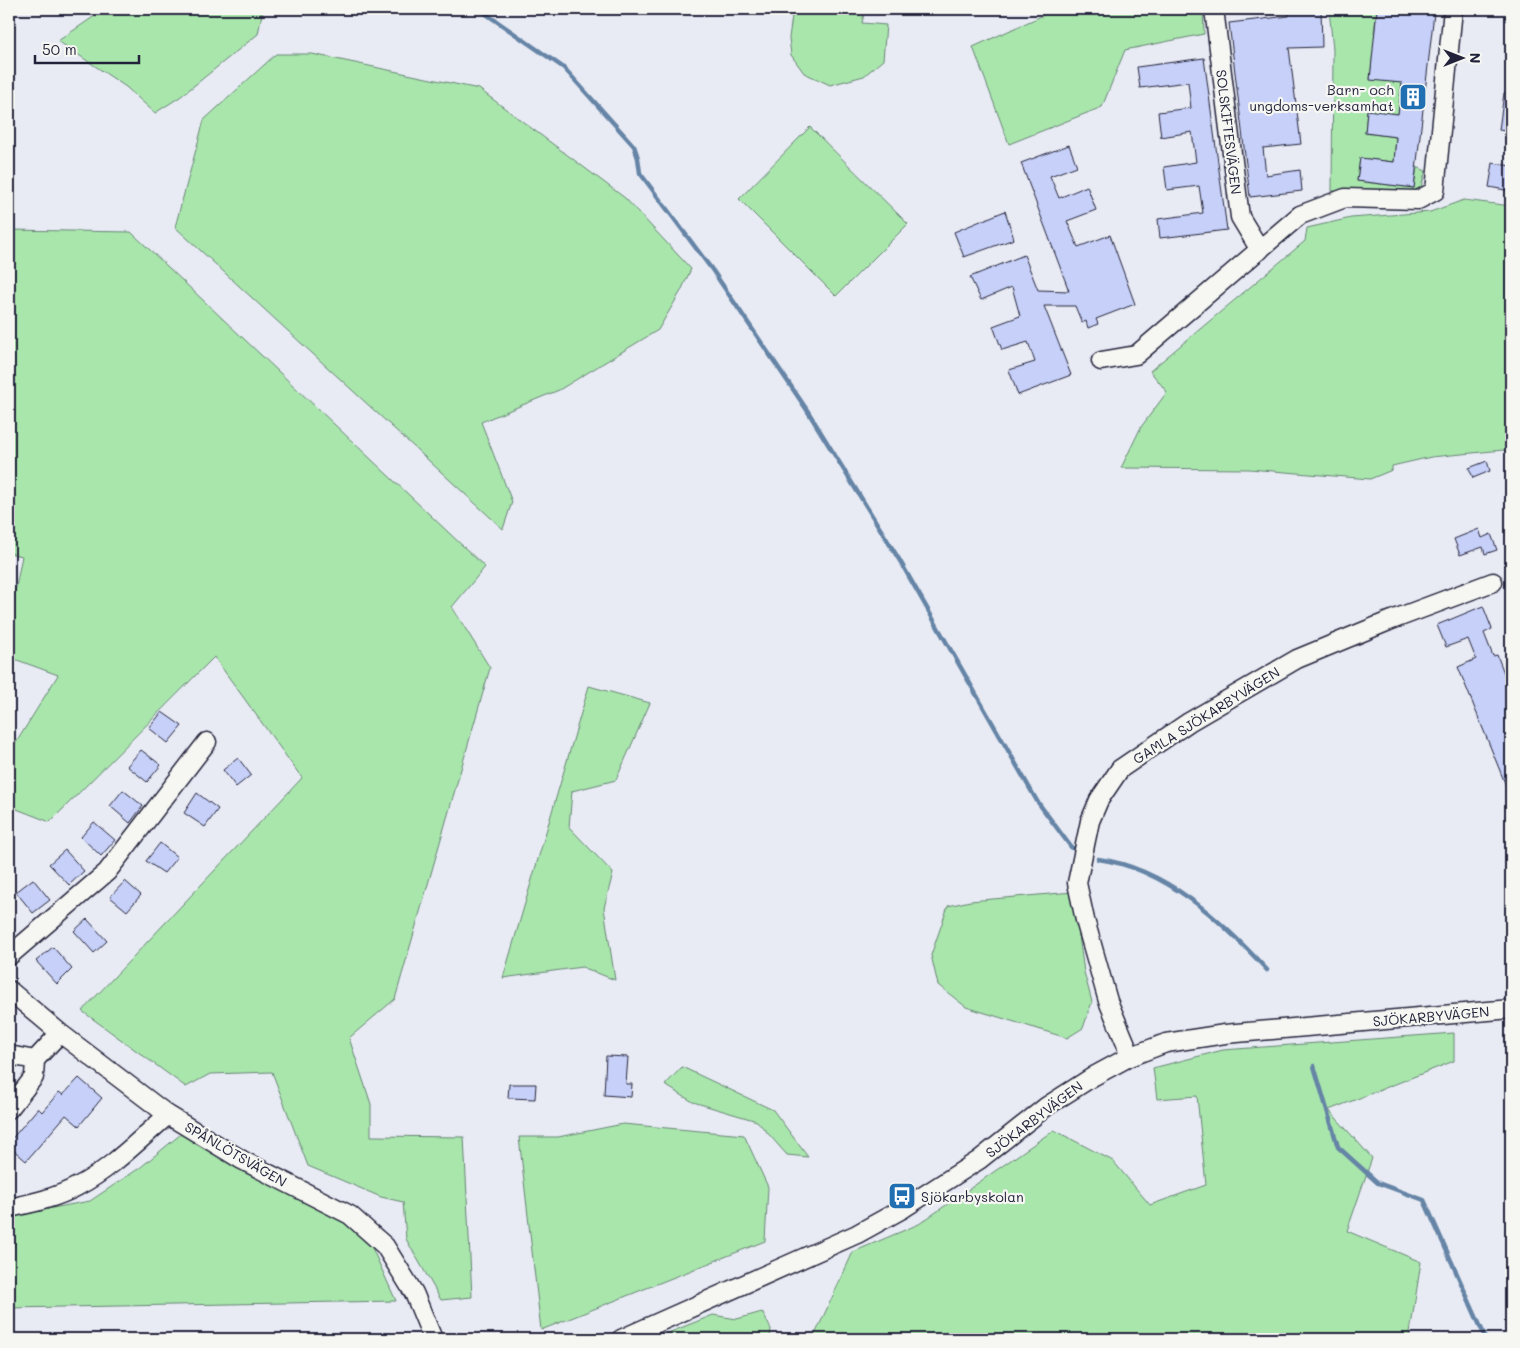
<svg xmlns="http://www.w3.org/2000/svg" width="1520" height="1348" viewBox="0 0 1520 1348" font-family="Mali,sans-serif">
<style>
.green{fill:#a9e6ac;stroke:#668474}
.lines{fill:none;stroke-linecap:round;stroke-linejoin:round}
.stream{stroke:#6584a6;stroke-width:4.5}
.building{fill:#c6d0f8;stroke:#22223b}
.minor-casing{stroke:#22223b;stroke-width:21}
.minor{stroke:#f6f6f2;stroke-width:18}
.labels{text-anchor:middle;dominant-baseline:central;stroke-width:4.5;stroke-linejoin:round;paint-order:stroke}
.poi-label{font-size:14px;fill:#22223b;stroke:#f6f6f2;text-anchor:end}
.street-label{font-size:14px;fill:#22223b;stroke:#f6f6f2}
</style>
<rect width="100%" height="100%" fill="#e8ebf4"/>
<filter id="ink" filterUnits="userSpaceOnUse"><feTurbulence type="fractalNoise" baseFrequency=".02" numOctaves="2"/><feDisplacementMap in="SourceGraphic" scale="10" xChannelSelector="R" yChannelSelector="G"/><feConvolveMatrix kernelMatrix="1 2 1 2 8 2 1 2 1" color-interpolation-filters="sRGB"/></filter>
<g filter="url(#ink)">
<path class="green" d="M105 9H263L258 34 180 97 155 113 126 87 58 41Z
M793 9H865L862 23 886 25 883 60 864 76 830 85 804 73 791 55 789 38Z
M1057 9H1203L1204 34 1125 50 1102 107 1009 144 973 47Z
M1329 9H1377L1374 33 1407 36 1373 53 1370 79 1402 83 1398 114 1367 111 1365 133 1396 137 1394 162 1360 158 1357 181 1414 188 1417 167 1426 171 1421 187 1411 196 1332 191 1333 50Z
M276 54H312L479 89 625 198 691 269 681 291 658 330 559 390 481 422 512 502 503 529 175 227 204 120Z
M810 127 908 224 836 296 739 199Z
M1464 200 1511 206V452L1503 450 1431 457 1392 466V470L1370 479 1249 469 1121 468 1141 427 1167 392 1150 371 1305 241 1307 228 1351 218 1430 212Z
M9 230 131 232 485 567 452 607 490 668 395 999 349 1038 371 1104V1136L464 1137 472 1297 441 1300 406 1239 403 1202 381 1197 308 1166 272 1072 210 1074 186 1087 82 1011 302 778 214 657 50 822 9 806V754L58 675 9 657V623L22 556 9 553Z
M589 686 650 703 616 780 572 791 569 827 613 873 604 908 615 980 582 967 503 978Z
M1073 892 1084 972 1092 1002 1083 1028 1067 1038 966 1007 938 985 931 955 948 906 970 901Z
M1454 1033V1061L1329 1110 1372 1158 1347 1231 1421 1262 1409 1339H813L853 1252 919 1224 1054 1130 1113 1161 1150 1205 1206 1185 1197 1096 1157 1099 1153 1068 1223 1050Z
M682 1067 773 1110 808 1157 787 1155 757 1121 693 1102 665 1085Z
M623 1124 744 1135 768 1187 765 1241 541 1330 519 1137H558Z
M181 1134 336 1214 369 1241 396 1301 9 1308V1216L90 1201 141 1167Z
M762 1312 771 1329 770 1339H653L713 1315 737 1319Z"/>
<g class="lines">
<path class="stream" d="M479 9 564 68 634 146 638 158 640 173 713 271 807 410 900 561 1037 801 1071 847 1078 851
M1098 859C1166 868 1222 921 1267 970
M1314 1066 1338 1147 1378 1183 1424 1200 1486 1339"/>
</g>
<path class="building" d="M1289 9H1321L1322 47 1289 48 1301 144 1263 148 1266 175 1300 170 1302 191 1250 197 1229 23 1289 16Z
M1377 9 1434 13 1414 188 1357 181 1360 158 1394 162 1396 137 1365 133 1367 110 1398 114 1402 83 1370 80Z
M1204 58 1227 230 1160 238 1158 219 1203 213 1199 186 1167 190 1164 167 1196 162 1192 132 1161 137 1158 112 1191 108 1188 82 1140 88 1137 67Z
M1504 93 1511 94V132L1499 130Z
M1069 145 1077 166 1050 176 1059 198 1087 186 1096 210 1067 221 1078 247 1110 235 1135 304 1096 319 1098 324 1088 328 1086 321 1082 323 1075 306H1044L1071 375 1018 395 1009 370 1035 362 1028 342 1002 350 993 326 1020 316 1012 287 981 300 970 277 1024 255 1038 290 1069 291 1021 163Z
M1493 163 1511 166V191L1489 187Z
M1005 211 1014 239 964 257 954 232Z
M1487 461 1490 471 1473 478 1469 468Z
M1479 529 1482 538 1491 534 1497 550 1485 554 1483 547 1460 555 1454 539Z
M1483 606 1492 629 1484 633 1493 656 1497 655 1511 691V798L1458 667 1476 659 1468 639 1446 647 1437 625Z
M162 712 182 726 168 743 149 728Z
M141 750 161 765 147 782 127 766Z
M238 758 251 775 236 787 223 770Z
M123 790 143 806 130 823 110 806Z
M197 793 218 809 205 827 184 813Z
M94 822 115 840 101 856 81 837Z
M160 843 177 857 164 873 146 861Z
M65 850 84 871 69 885 49 864Z
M33 879 50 900 33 913 16 892Z
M125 881 141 895 127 911 110 897Z
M87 919 107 941 94 953 74 931Z
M53 947 72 969 57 984 36 961Z
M606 1056 628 1057 626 1084H632L631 1097 604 1095Z
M79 1078 102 1098 79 1126 66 1115 26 1161 9 1146V1142L38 1108 42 1112 59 1092 63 1095Z
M509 1084H536L535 1099 508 1098Z"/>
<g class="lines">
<defs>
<path id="minor" d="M1214 9 1240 217 1260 250
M1101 361 1136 355 1300 215 1345 198 1418 200 1435 191 1453 9
M9 956 107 872 207 742
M9 990 60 1033 168 1115 242 1160 350 1215 385 1246 414 1293 433 1339
M9 1055 35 1060
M1129 1057 1126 1044 1108 1001 1085 920 1077 883 1090 821 1099 800 1120 769 1189 722 1297 659 1389 621 1493 582
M9 1109 34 1077 35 1060 60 1033
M9 1208C33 1203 56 1198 78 1186 111 1169 140 1139 168 1115
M621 1339 857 1234 904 1208 979 1160 1047 1106 1094 1076 1129 1057 1166 1043 1225 1034 1511 1009"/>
</defs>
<use href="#minor" class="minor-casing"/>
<use href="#minor" class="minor"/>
</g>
</g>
<defs>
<symbol id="building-square" viewBox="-11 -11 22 22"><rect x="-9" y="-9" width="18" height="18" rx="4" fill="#1f6fb2" stroke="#f6f6f2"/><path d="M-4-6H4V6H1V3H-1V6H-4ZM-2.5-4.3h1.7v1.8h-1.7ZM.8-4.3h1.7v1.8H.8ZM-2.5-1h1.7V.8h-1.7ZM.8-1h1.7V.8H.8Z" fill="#fff"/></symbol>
<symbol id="bus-square" viewBox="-11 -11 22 22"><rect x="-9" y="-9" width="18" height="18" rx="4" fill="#1f6fb2" stroke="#f6f6f2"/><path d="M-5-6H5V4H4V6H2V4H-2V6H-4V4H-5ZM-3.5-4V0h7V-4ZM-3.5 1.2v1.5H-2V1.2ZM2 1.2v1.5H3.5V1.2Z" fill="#fff"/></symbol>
</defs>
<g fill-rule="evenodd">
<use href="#building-square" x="1397" y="81" width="32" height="32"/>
<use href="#bus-square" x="886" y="1180" width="32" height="32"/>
</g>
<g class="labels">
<g class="poi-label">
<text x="1394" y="89">Barn- och<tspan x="1394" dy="16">ungdoms-verksamhat</tspan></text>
<text x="921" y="1196" text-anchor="start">Sjökarbyskolan</text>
</g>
<g class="street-label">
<text transform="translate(1229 132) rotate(83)">SOLSKIFTESVÄGEN</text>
<text transform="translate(1206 715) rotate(-32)">GAMLA SJÖKARBYVÄGEN</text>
<text transform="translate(1431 1016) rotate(-5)">SJÖKARBYVÄGEN</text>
<text transform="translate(1034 1119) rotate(-37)">SJÖKARBYVÄGEN</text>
<text transform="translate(236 1154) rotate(30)">SPÅNLÖTSVÄGEN</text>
</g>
</g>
<rect width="1520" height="1348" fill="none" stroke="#f6f6f2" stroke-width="30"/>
<rect x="15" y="15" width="1490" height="1318" fill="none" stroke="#22223b" stroke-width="2" filter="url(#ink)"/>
<g transform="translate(1462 58) rotate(90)" stroke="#f6f6f2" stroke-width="4" paint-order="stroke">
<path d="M0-4L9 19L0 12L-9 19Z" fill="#22223b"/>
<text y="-8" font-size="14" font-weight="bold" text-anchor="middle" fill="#22223b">N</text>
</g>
<path d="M35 55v8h104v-8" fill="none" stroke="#22223b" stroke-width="2.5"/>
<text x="42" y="55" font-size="15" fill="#22223b" stroke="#f6f6f2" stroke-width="4" paint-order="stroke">50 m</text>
</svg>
